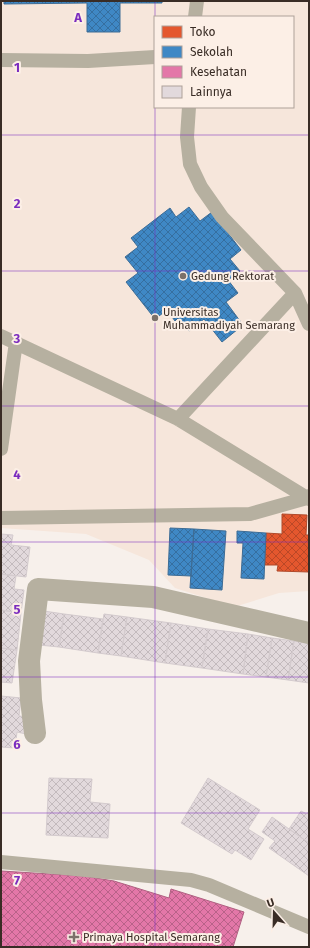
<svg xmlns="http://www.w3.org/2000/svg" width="310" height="948" viewBox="0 0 310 948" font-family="'Fira Sans',sans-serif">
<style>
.built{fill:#f6e6db;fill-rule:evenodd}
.shops{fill:url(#shops-cross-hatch);stroke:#b14a2b}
.schools{fill:url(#schools-cross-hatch);stroke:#3d6c95}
.health{fill:url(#health-cross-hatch);stroke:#b06081}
.building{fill:url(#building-cross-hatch);stroke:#d4cbce}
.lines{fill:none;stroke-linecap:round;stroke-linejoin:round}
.lane{stroke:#b6b0a0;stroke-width:14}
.street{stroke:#b6b0a0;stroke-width:22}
.grid{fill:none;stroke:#7b2cbf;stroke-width:1;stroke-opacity:0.55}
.poi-dot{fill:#7c716a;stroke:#fcefe6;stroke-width:1.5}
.labels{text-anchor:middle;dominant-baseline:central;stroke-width:4;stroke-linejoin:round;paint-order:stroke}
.poi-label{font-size:11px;fill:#392c25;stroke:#fcefe6;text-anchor:start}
.grid-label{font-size:13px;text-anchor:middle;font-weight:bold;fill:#7b2cbf;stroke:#fcefe6;stroke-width:4;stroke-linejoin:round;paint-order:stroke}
</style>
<defs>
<pattern id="shops-cross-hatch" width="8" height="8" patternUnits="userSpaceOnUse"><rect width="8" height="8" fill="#e4572e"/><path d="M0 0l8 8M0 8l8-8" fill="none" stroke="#ba4827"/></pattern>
<pattern id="schools-cross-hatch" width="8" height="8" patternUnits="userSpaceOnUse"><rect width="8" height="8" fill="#3f88c5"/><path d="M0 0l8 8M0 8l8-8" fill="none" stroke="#366fa0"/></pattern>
<pattern id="health-cross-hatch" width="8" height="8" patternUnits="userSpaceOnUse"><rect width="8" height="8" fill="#e377a8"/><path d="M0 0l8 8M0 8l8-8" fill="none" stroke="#b96289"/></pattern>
<pattern id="building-cross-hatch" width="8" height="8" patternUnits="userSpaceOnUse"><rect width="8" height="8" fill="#e2d9dc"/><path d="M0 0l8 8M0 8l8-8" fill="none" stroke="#c3babd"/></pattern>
</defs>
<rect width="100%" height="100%" fill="#f7f0eb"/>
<path class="built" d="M1 1H309V591L279 593 234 607 175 588 149 560 86 534 1 528ZM155 17H293V107H155Z"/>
<path class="shops" d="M282 514 307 515 306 535H309V572L277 571 278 565H265L266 533 282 534Z"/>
<path class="schools" d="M4 1H162V3H120V32H87V3L4 4Z
M189 207 200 221 212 212 241 250 230 259 240 271 228 280 238 293 226 302 243 325 222 342 204 319 189 331 178 318 175 321 167 310 155 319 126 282 138 273 125 257 138 247 131 238 170 208 176 217Z
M170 528 194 529 191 576 168 575Z
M194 529 226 531 222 590 190 588Z
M237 531 266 533 264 579 241 578 243 543H237Z"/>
<path class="health" d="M1 871 84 876 114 881 169 898 171 889 244 912 233 947H1Z"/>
<path class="building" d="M1 534 13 535 11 545 30 547 26 577 1 574Z
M1 574 16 576 14 589 24 590 21 613 1 610Z
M1 610 21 613 17 650 1 648Z
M44 611 64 614 59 647 39 645Z
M64 614 103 619 98 653 59 647Z
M104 614 127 617 121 656 98 653Z
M127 617 171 623 165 663 121 656Z
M171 623 208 629 202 668 165 663Z
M208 629 248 634 243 674 202 668Z
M248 634 272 638 266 677 243 674Z
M272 638 294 641 288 680 266 677Z
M294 641 309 643V683L288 680Z
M1 648 17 650 12 683 1 682Z
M1 696 21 698 19 716 28 717 26 734 17 732 15 748 1 747Z
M49 778 92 779 90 802 110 804 108 838 46 835Z
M208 778 260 810 248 829 264 839 251 860 235 850 232 854 181 823Z
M301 811 307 814 309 811V843L289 829Z
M272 817 309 843V876L269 848 275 841 262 832Z"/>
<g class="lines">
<path class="lane" d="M195 17 197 1
M1 60 88 61 155 57
M189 107 187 137 190 164 201 187 222 217 295 293 309 324
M1 336 178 419 309 499
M178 419 295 293
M1 449 16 342
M1 518 250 514 307 498 309 496
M1 862 191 880 209 885 309 927"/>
<path class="street" d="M35 733 31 700 29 661 38 589 153 597 309 633"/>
</g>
<path class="grid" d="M155 1V17M155 17V107M155 107V947M1 135H309M1 271H309M1 406H309M1 542H309M1 677H309M1 813H309"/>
<g class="poi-dot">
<circle cx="183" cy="276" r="4"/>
<circle cx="155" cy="318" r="4"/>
<path d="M72 931h4v4h4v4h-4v4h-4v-4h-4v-4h4z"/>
</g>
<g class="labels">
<g class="poi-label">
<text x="191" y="276">Gedung Rektorat</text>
<text x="163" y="312">Universitas<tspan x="163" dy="13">Muhammadiyah Semarang</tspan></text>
<text x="83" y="937">Primaya Hospital Semarang</text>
</g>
</g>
<g class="grid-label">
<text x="78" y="22">A</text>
<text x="17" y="72">1</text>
<text x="17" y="208">2</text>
<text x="17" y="343">3</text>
<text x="17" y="479">4</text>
<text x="17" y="614">5</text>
<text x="17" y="749">6</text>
<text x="17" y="885">7</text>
</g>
<rect width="310" height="948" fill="none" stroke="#392c25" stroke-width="4"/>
<rect x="154" y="16" width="140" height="92" fill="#fcefe6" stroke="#aea199"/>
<rect x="162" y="26" width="20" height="12" fill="#e4572e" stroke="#aea199"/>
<text x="190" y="36" font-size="12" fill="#392c25">Toko</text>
<rect x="162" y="46" width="20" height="12" fill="#3f88c5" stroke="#aea199"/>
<text x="190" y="56" font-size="12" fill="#392c25">Sekolah</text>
<rect x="162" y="66" width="20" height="12" fill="#e377a8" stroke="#aea199"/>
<text x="190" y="76" font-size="12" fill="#392c25">Kesehatan</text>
<rect x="162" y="86" width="20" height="12" fill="#e2d9dc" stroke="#aea199"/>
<text x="190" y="96" font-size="12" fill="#392c25">Lainnya</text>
<g transform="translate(274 912) rotate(340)" stroke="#fcefe6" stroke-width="3" paint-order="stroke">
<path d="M0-3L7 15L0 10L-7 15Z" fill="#392c25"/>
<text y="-6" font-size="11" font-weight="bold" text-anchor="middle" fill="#392c25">U</text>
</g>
</svg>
